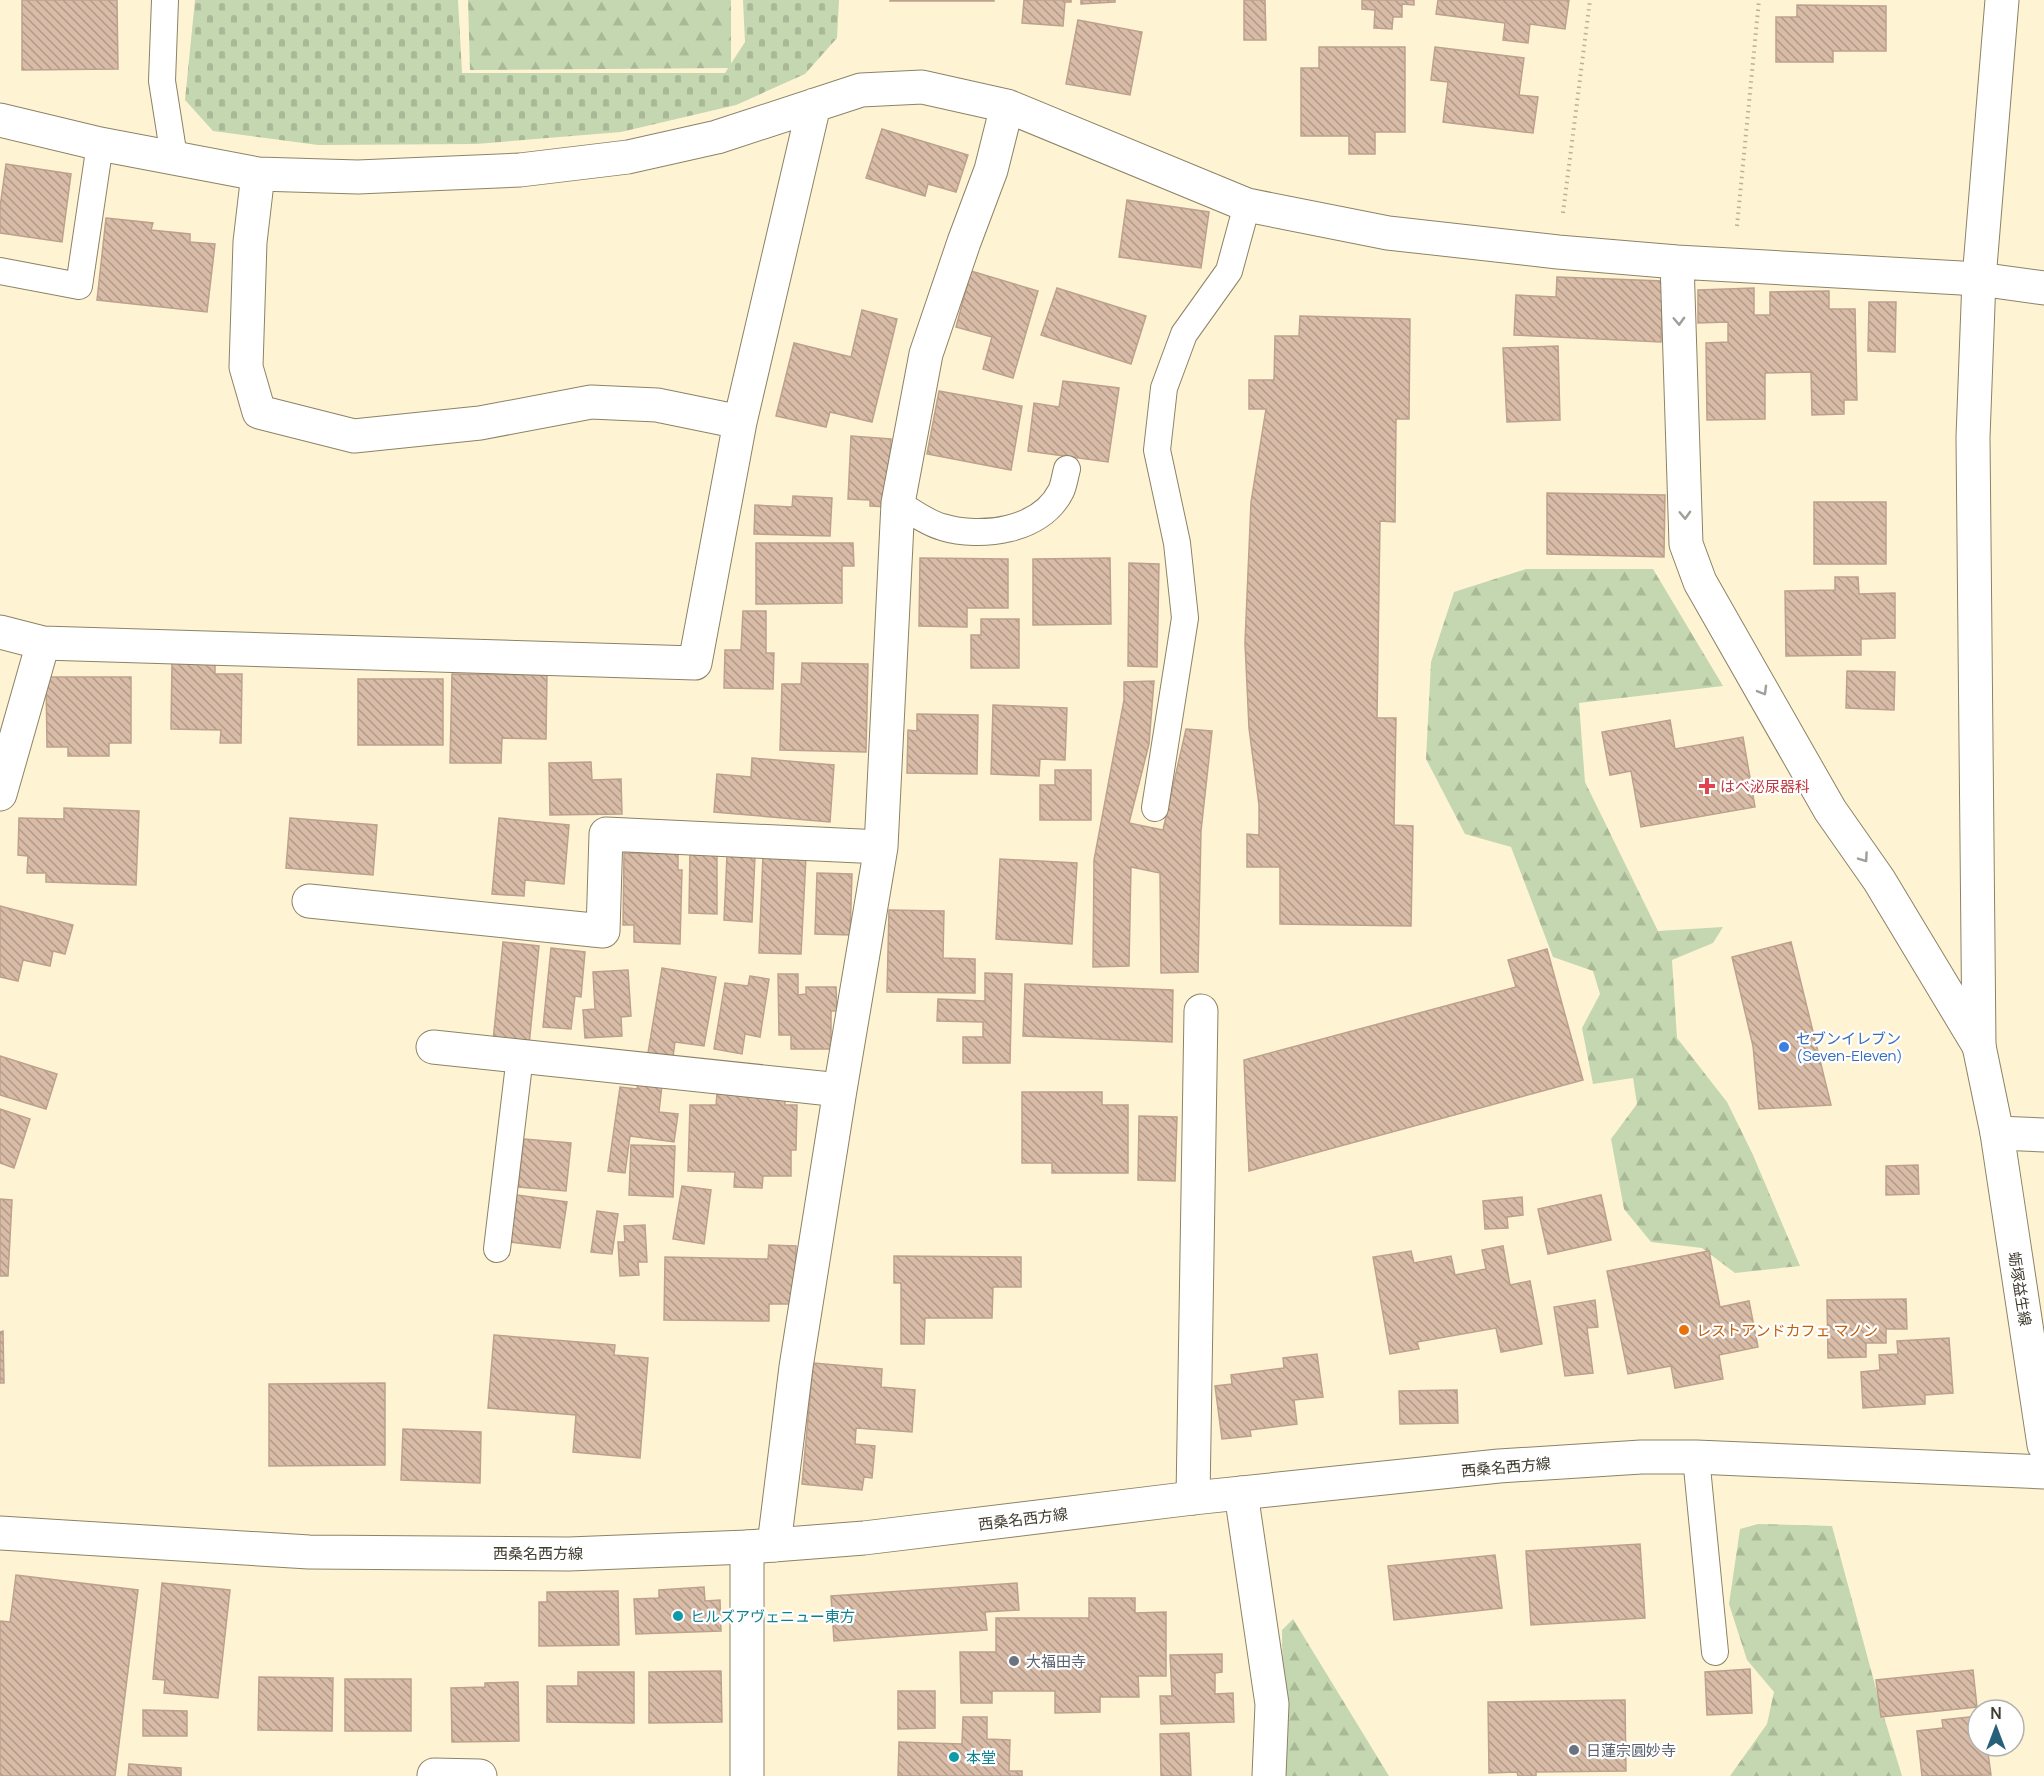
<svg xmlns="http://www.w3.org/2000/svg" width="2044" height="1776" viewBox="0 0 2044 1776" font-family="Manrope,'Noto Sans JP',sans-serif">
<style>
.forest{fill:url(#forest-firs)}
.cemetery{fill:url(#cemetery-stones)}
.building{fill:url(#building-back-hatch);stroke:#bda18d;stroke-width:1.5}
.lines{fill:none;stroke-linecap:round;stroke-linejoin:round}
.service-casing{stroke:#8c8265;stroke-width:28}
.minor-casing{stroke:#8c8265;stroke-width:35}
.tertiary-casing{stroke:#8c8265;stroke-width:35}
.path{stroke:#b9b198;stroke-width:4;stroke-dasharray:1.5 4.5;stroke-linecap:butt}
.service{stroke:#fff;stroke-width:26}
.minor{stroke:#fff;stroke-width:33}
.tertiary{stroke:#fff;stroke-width:33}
.oneway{stroke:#a09e98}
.health-dot{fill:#e0444e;stroke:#fff;stroke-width:2}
.shop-dot{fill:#3f7fe0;stroke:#fff;stroke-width:2}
.food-dot{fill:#e8710a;stroke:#fff;stroke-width:2}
.culture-dot{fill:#0f9aa8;stroke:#fff;stroke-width:2}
.worship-dot{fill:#6b7280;stroke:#fff;stroke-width:2}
.labels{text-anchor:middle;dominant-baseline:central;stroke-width:4.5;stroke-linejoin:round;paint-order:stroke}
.health-label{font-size:15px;fill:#be3a42;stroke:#fff;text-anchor:start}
.shop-label{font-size:15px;fill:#366cbe;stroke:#fff;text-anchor:start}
.street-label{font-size:15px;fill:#403c30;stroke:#fff}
.food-label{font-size:15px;fill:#c56008;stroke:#fff;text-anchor:start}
.culture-label{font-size:15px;fill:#0d838f;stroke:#fff;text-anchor:start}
.worship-label{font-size:15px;fill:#5b616d;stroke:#fff;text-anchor:start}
</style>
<defs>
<pattern id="forest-firs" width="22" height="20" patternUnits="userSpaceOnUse" patternTransform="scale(1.5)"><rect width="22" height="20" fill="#c4d7b0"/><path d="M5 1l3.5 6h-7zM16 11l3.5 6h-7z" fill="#a9b998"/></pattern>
<pattern id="cemetery-stones" width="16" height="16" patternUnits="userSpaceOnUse" patternTransform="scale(1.5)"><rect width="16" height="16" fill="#c4d7b0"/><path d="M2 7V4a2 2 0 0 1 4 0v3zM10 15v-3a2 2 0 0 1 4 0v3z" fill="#a9b998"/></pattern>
<pattern id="building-back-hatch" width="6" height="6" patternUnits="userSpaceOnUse" patternTransform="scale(1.5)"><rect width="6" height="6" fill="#d9bca7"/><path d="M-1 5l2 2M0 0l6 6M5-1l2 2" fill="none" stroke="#b19a88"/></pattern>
</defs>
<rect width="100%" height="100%" fill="#fef4d4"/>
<path class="forest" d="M468 0H731V68L470 70Z
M1526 569H1653L1723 686 1579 703 1585 782 1658 931 1723 927 1713 943 1672 960 1677 1038 1727 1102 1753 1155 1800 1266 1735 1273 1702 1248 1651 1242 1624 1209 1611 1139 1637 1104 1633 1078 1593 1084 1582 1028 1600 994 1593 971 1553 957 1511 847 1465 834 1426 759 1431 662 1454 592Z
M1758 1524 1832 1526 1881 1707 1902 1776H1730L1767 1724 1774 1692 1747 1660 1729 1604 1740 1529Z
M1293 1619 1389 1776H1284L1282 1630Z"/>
<path class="cemetery" d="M195 0H458L462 73H725L745 42 743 0H839L837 38 805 74 736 105 621 132 476 144 318 145 213 131 185 100Z"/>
<path class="building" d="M22 0H117L118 69 22 70Z
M890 0H994V1H890Z
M1024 0H1071V2H1065L1063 26 1022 23Z
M1081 0H1115V2L1081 4Z
M1244 0H1265L1266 40H1244Z
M1362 0H1414V5L1402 4V17H1393L1392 29 1374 28 1375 10 1362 9Z
M1438 0H1569L1565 29 1530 24 1528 43 1503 40 1505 23 1436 14Z
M1797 5 1886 6V51H1833V62H1776V17H1797Z
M1078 20 1142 32 1130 95 1066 84Z
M1319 47H1405V132H1375V154H1349V136H1301V68H1319Z
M1435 47 1524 58 1519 95 1538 97 1533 133 1443 122 1448 82 1431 80Z
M882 129 968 155 956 192 928 184 925 196 866 178Z
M6 164 71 174 62 242 0 233V207Z
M1127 200 1209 212 1201 268 1119 257Z
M106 218 153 223 151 230 190 234V242L215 244 207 312 97 300Z
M971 271 1038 291 1013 378 983 369 992 337 956 327Z
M1557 277 1663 281 1661 342 1514 335 1516 295 1556 297Z
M1057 288 1146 316 1131 364 1041 335Z
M1754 288V315H1770V292L1829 291V309H1855L1857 400H1844V414L1812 415 1811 372 1765 373V419L1707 420 1706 343 1728 342V322L1698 323V290Z
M1869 302H1896L1895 352 1868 351Z
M862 310 897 319 872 422 830 412 826 427 776 416 794 343 851 357Z
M1300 316 1410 319 1409 419H1396L1395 522 1380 521 1377 718H1396L1394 825 1413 826 1411 926 1280 924V867H1247V834L1259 835V805L1249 728 1245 643 1251 502 1266 409H1249V380H1274L1275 336H1299Z
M1558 346 1560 420 1507 422 1503 348Z
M1063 381 1119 388 1108 462 1028 451 1034 403 1059 407Z
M939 391 1022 406 1011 470 927 454Z
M851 436 891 439 888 507 870 506V500L848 499Z
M1547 493 1665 495 1664 557 1547 554Z
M793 496 832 498 830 536 754 534 755 505 792 507Z
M1814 502H1886V564H1814Z
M756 543H853L854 566H842V603L756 604Z
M920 558 1008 559V608H967V627L919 626Z
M1110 558 1111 624 1033 625V559Z
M1129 563 1159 564 1157 667 1128 666Z
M1835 577H1858L1859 594 1895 593V638L1861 639V655L1786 656 1785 591 1835 590Z
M743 611H766V653H774L773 689 724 688 725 650H741Z
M981 619H1019V668H971V635H981Z
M172 663H215V674H242L241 743H220L221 730 171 729Z
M802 663 868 664 866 752 780 750 782 684H801Z
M1847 671 1895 672 1894 710 1846 708Z
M452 674 547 675 546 739 502 738 501 763H450Z
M46 677H131V743H109V756H68V747H47Z
M358 679H443V745H358Z
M1154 681 1149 744 1129 823 1163 830 1186 729 1212 731 1201 831 1198 972 1161 973 1160 873 1131 867 1129 966 1093 967 1094 860 1124 700V682Z
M993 705 1067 708 1065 760 1040 759 1039 776 991 774Z
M917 714 978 715 977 774 907 773 908 730 917 731Z
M1670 720 1675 749 1743 737 1755 807 1641 827 1631 771 1610 775 1602 732Z
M752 758 834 765 830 822 714 812 717 774 751 777Z
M591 762 592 780 621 779 622 814 550 815 549 763Z
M1055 770H1091V820H1040V785H1055Z
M64 808 139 811 136 885 46 882V873H27L28 856 18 855 19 818 64 819Z
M290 818 377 825 373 875 286 868Z
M499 818 569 825 564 884 525 880 524 896 492 894Z
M690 847 717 848V914L689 913Z
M624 853 678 854V870H682L680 944 634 942V925H623Z
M727 855 755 856 752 922 724 920Z
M763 855 806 857 801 954 759 953Z
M1000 859 1077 863 1072 944 996 939Z
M817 873 852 874 850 935 815 934Z
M0 906 73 925 65 954 53 951 50 966 23 960 18 981 0 977Z
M889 910 944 911 943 958 975 959V993L887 992Z
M503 942 539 946 529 1045 493 1041Z
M1791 942 1831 1105 1759 1109 1753 1046 1732 957Z
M551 948 585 952 581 997 575 996 571 1029 543 1027Z
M1547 949 1583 1080 1249 1171 1244 1060 1516 987 1508 960Z
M662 968 716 977 704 1046 675 1042 673 1057 648 1053Z
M628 970 631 1016 621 1017 622 1036 585 1038 583 1010 595 1009 593 972Z
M985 973 1012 974 1010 1063H963V1037H983V1022L937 1021 938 999 985 1001Z
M778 974H798V995L806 994V987H836L837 1011H831V1049H791V1035H779Z
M750 976 769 979 760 1037 745 1034 742 1054 714 1049 725 983 748 986Z
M1025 984 1173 990 1172 1042 1023 1036Z
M0 1056 57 1074 46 1109 0 1095Z
M638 1082 662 1085 659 1112 678 1114 674 1142 630 1136 625 1173 608 1171 620 1087 637 1089Z
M1022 1092H1102V1105H1128V1173H1052V1163H1022Z
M717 1094 785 1095V1105H797L796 1150H791V1176H763L762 1188 734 1187 735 1172 688 1171 690 1105H716Z
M0 1109 30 1119 14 1168 0 1163Z
M1139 1116 1177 1117 1175 1181 1138 1180Z
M524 1139 571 1143 566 1191 518 1187Z
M631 1145 675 1146 673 1197 629 1195Z
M1918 1165 1919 1194 1886 1195V1166Z
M682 1186 711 1190 704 1244 673 1239Z
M517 1195 567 1202 560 1248 510 1242Z
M1601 1195 1611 1240 1548 1254 1538 1209Z
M1522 1197 1523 1215 1507 1217 1508 1228 1485 1229 1483 1201Z
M0 1199 12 1200 8 1276H0Z
M597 1211 618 1214 612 1254 591 1252Z
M645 1225 647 1262H638L639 1275 620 1276 618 1242H625L624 1226Z
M769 1245 796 1246 795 1304H769V1321L664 1320 665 1257 768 1259Z
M1503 1246 1510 1285 1530 1281 1542 1344 1501 1352 1496 1328 1417 1342 1419 1349 1390 1354 1373 1257 1411 1251 1414 1263 1451 1256 1455 1275 1486 1269 1482 1250Z
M1709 1251 1720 1307 1749 1301 1758 1347 1719 1355 1723 1379 1675 1388 1671 1366 1628 1374 1607 1271Z
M894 1256 1021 1257V1287H993L992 1318H925L924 1344H901V1283H894Z
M1906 1299 1907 1329H1886V1343H1866V1357L1828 1358 1827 1300Z
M1595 1300 1598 1327 1587 1328 1593 1373 1565 1376 1554 1307Z
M3 1331 4 1383H0V1332Z
M494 1335 615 1345 614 1355 648 1358 640 1458 573 1452 576 1415 488 1408Z
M1949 1338 1953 1393 1925 1395V1404L1863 1408 1861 1372 1880 1370 1879 1355 1898 1354 1897 1341Z
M1317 1354 1323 1397 1294 1400 1297 1424 1250 1430 1251 1436 1222 1439 1215 1386 1232 1384 1231 1375 1284 1368 1283 1358Z
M813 1363 882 1369 881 1387 915 1390 912 1432 856 1428 855 1444 875 1446 872 1478 864 1477 862 1490 802 1484Z
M385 1383V1465L269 1466V1384Z
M1457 1390 1458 1423 1400 1424 1399 1391Z
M403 1429 481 1432 480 1483 401 1480Z
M1640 1544 1645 1618 1531 1625 1526 1551Z
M1495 1555 1502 1608 1394 1620 1388 1566Z
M16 1575 138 1590 115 1776H0V1621L10 1622Z
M162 1583 230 1590 218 1698 164 1693 165 1680 153 1679Z
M1017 1583 1019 1610 985 1612 987 1630 834 1641 831 1596Z
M704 1587 705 1601 720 1600 721 1631 636 1634 634 1599 659 1598V1590Z
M618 1591 619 1645 539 1646V1602H547V1592Z
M1089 1598H1135V1613L1166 1612V1676H1138L1139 1697H1100V1712L1055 1713V1691H992V1703H961L960 1652H996V1618H1089Z
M1222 1654V1672L1215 1673V1694L1233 1693 1234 1722 1161 1724 1160 1696H1172L1170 1655Z
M1750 1669 1752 1713 1707 1715 1705 1672Z
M1973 1670 1977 1707 1881 1717 1876 1680Z
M721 1671 722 1722 649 1723V1672Z
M578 1672H634V1723L547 1722V1686H578Z
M259 1677 333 1678 332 1731 258 1730Z
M345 1679H411V1731H345Z
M518 1682 519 1741 452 1742 451 1688 485 1687V1683Z
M898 1691H935V1728L898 1729Z
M1625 1700 1626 1771 1536 1772V1776H1518L1517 1772 1489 1773 1488 1702Z
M143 1710 187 1711V1736H143Z
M1978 1716V1746H1987L1991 1775 1922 1776 1917 1731 1943 1728 1942 1720Z
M963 1717H987V1739L1010 1740 1009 1771H1022V1776H898L899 1742 962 1744Z
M1189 1733 1191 1776H1161L1160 1734Z
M129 1764 181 1768V1776H128Z"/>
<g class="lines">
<defs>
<path id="service" d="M165 0 162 81 174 157
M0 271 79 286 100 144
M898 503C911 511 927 523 942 527 981 539 1041 531 1061 491 1064 485 1065 476 1067 469
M1155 808 1185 618 1177 543 1157 450 1164 388 1184 334 1229 271 1247 205
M497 1249 520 1056
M1696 1457 1715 1652"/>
<path id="minor" d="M0 120 100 144 258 174 358 177 520 170 628 157 717 137 861 90 922 87 1007 106 1247 205 1388 233 1558 252 1677 262 1979 279 2044 288
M258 174 250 242 246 367 259 412 354 436 480 423 591 402 657 405 740 422
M1677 262 1686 544 1700 582 1830 810 1879 880 1979 1046
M0 632 43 643 695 663 740 422 814 105
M0 794 43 643
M309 901 603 931 606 834 881 847
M433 1047 840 1090
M1997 1133 2044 1135
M1241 1493 1272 1704 1269 1776
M1193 1498 1201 1011
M774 1545 796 1367 840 1090 881 847 898 503 926 354 964 242 991 170 1007 106
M747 1547V1776
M434 1775 480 1776"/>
<path id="tertiary" d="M2002 0 1979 279 1973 437 1979 1046 1997 1133 2044 1445
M0 1533 309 1552 569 1554 747 1547 864 1538 1193 1498 1499 1466 1641 1457H1696L2044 1472"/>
</defs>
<use href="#service" class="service-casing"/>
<use href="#minor" class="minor-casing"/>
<use href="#tertiary" class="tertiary-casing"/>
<path class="path" d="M1563 213 1590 0
M1737 226 1759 0"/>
<use href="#service" class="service"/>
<use href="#minor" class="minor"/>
<use href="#tertiary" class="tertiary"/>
</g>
<defs><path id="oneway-chevron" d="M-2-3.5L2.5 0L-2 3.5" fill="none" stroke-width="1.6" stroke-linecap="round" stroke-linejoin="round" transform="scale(1.5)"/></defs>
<g class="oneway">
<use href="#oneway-chevron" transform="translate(1679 321) rotate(88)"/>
<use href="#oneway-chevron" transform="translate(1685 515) rotate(88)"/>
<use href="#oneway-chevron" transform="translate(1763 691) rotate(60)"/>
<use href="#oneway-chevron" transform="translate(1864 858) rotate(55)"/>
</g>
<path class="health-dot" d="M1704 777h6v6h6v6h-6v6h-6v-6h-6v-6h6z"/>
<circle class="shop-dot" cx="1784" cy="1047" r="6"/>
<circle class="food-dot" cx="1684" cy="1330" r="6"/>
<g class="culture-dot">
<circle cx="678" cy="1616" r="6"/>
<circle cx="954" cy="1757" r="6"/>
</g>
<g class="worship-dot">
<circle cx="1014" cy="1661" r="6"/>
<circle cx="1574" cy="1750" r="6"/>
</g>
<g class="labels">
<g class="health-label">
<text x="1720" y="786">はべ泌尿器科</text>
</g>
<g class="shop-label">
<text x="1796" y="1038">セブンイレブン<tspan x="1796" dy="17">(Seven-Eleven)</tspan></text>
</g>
<g class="street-label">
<text transform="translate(2020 1289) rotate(81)">蛎塚益生線</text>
<text transform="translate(1506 1467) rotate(-5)">西桑名西方線</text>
<text transform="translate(1023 1519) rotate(-7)">西桑名西方線</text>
<text x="538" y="1553">西桑名西方線</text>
</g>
<g class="food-label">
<text x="1696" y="1330">レストアンドカフェ マノン</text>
</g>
<g class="culture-label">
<text x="690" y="1616">ヒルズアヴェニュー東方</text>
<text x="966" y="1757">本堂</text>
</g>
<g class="worship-label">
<text x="1026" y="1661">大福田寺</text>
<text x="1586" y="1750">日蓮宗圓妙寺</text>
</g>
</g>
<g transform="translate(1996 1728)"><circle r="28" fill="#ffffff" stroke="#b3b1ac" stroke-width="1.5"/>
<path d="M0-4.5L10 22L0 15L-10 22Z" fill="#266079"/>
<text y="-9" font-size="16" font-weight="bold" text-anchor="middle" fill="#403c30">N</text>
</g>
</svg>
